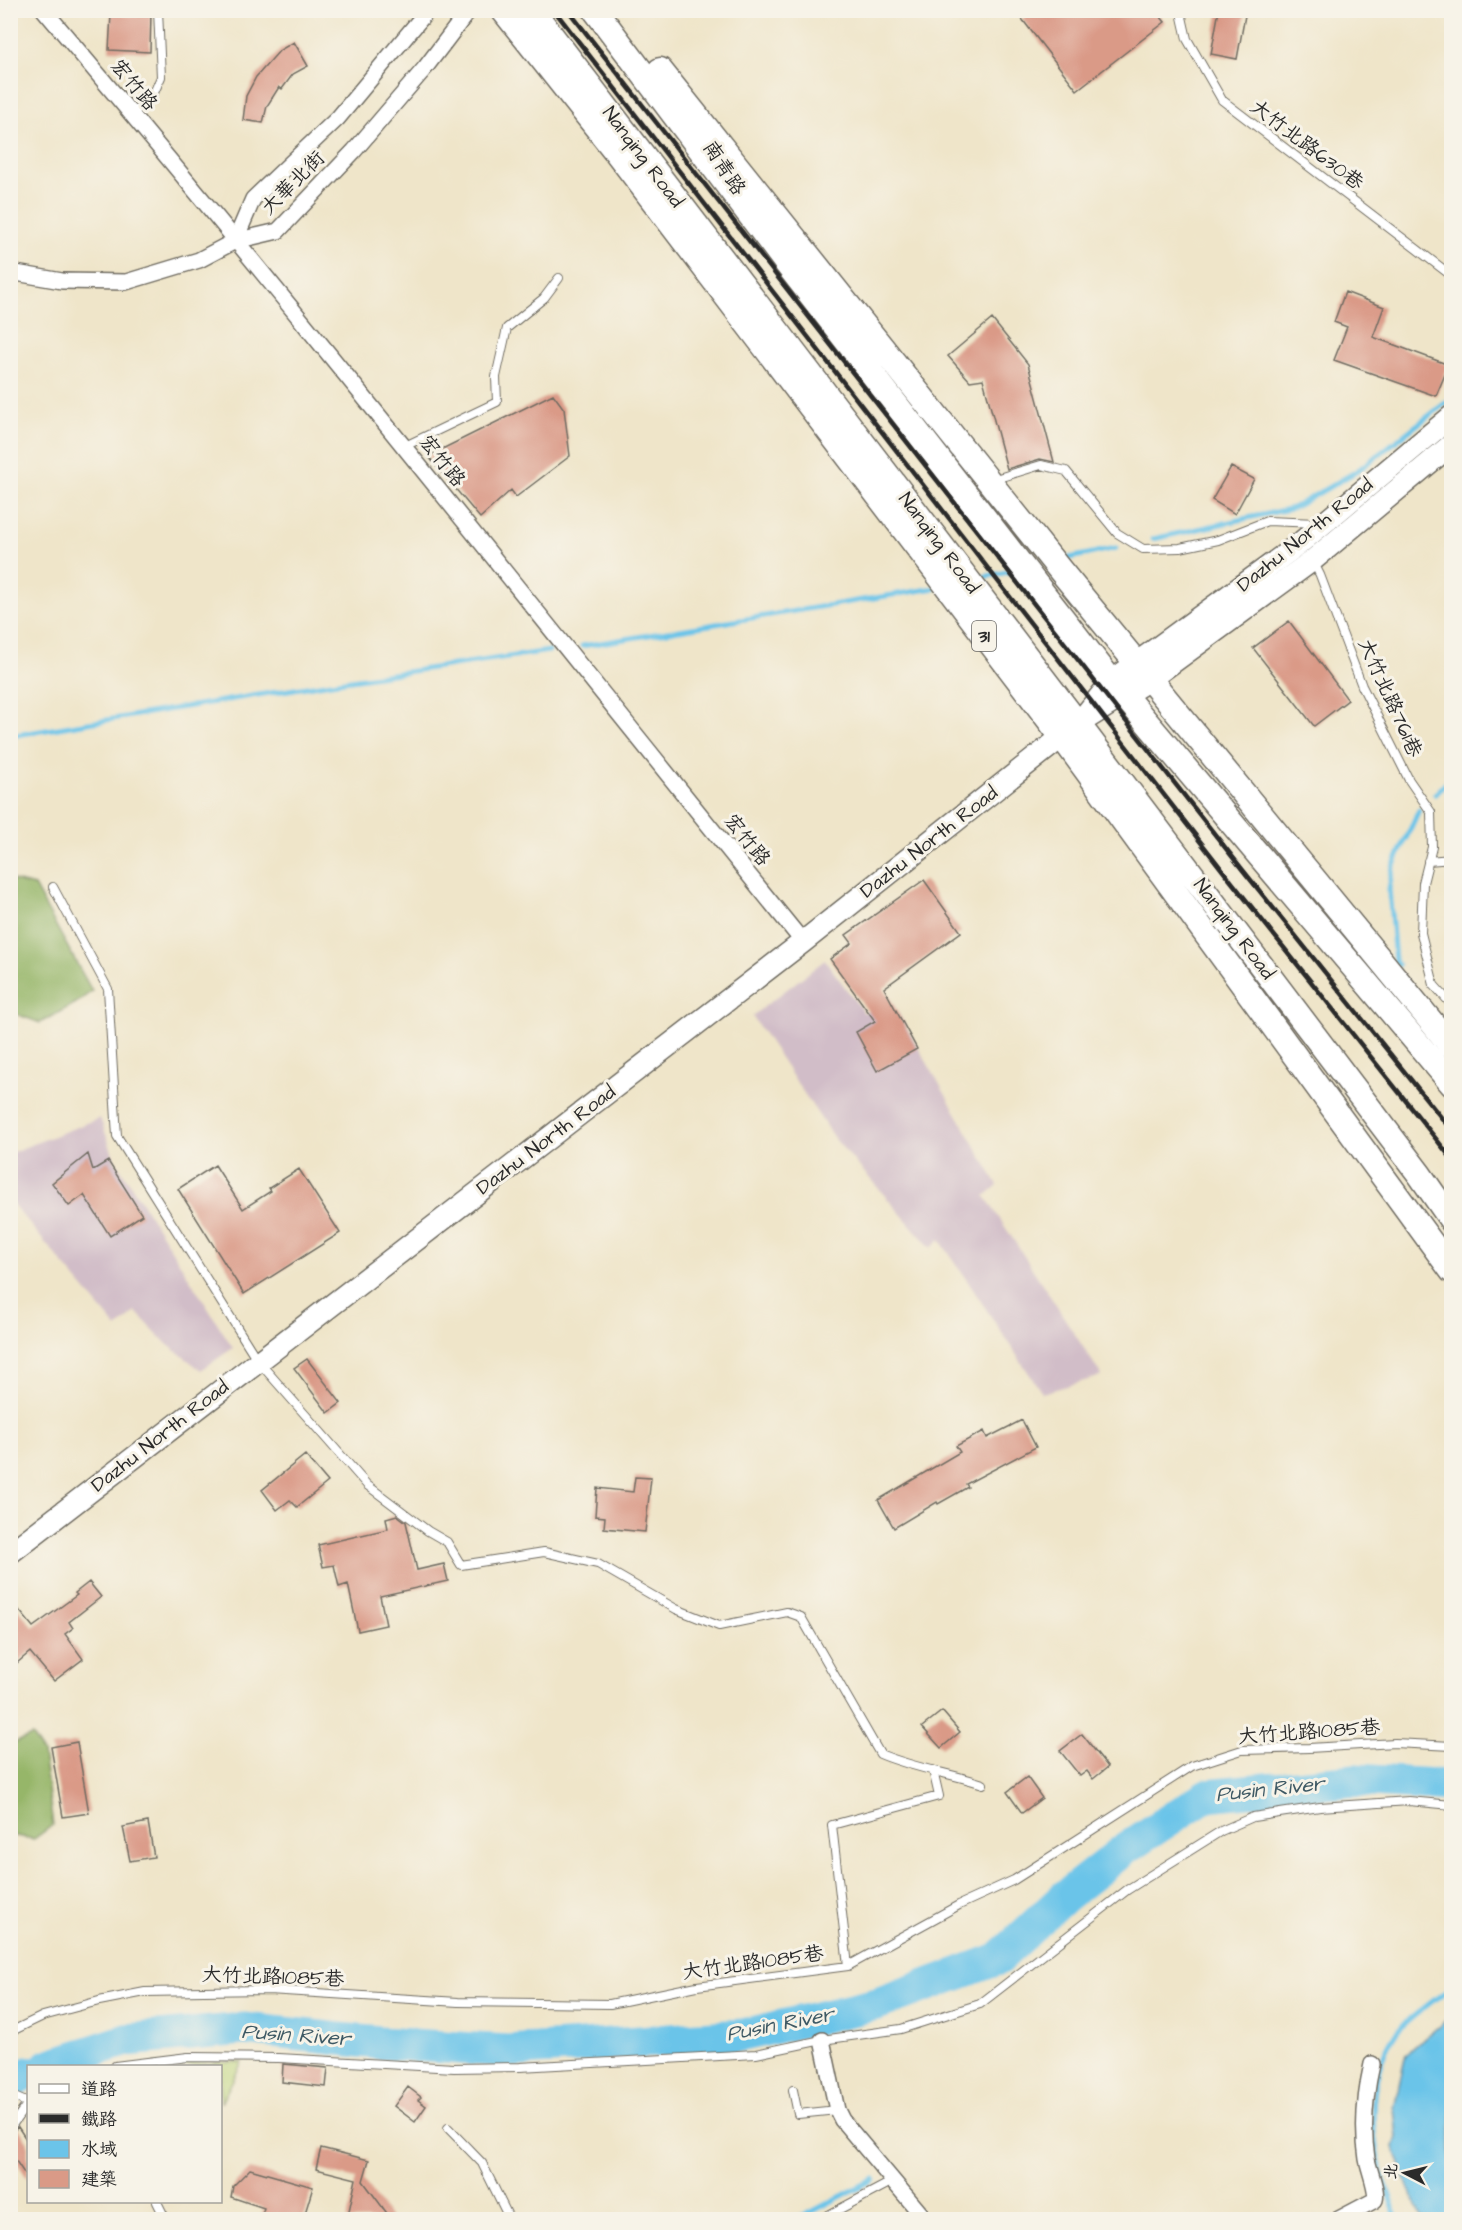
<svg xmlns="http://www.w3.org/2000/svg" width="1462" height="2230" viewBox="0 0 1462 2230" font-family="'Architects Daughter','LXGW WenKai TC',sans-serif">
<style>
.industrial{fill:#d1bdc8}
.green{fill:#bdd479;stroke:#748052;stroke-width:1.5}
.forest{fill:#96b669;stroke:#60704a;stroke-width:1.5}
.water{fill:#6bc4e9;stroke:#4b788a;stroke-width:1.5}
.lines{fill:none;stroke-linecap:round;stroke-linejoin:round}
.stream{stroke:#6bc4e9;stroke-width:5}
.river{stroke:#6bc4e9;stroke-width:33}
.building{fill:#da9a87}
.lane-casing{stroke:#706c62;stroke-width:10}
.street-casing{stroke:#706c62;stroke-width:18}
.secondary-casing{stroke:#706c62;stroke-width:24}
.primary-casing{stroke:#706c62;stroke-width:27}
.lane{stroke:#fff;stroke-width:8}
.street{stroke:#fff;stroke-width:15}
.secondary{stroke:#fff;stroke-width:21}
.primary{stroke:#fff;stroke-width:24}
.rail{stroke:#2b2b2b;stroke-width:4.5}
.labels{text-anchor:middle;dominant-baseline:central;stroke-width:6;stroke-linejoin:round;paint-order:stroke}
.shield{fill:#f7f3e8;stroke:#686764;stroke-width:1.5}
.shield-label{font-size:18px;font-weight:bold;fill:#2b2b2b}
.street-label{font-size:20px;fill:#2b2b2b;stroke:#f7f3e8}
.water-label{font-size:21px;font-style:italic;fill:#3e5964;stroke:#f7f3e8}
</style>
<rect width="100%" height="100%" fill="#f7f3e8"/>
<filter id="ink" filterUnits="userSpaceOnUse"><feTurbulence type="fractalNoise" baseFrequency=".0167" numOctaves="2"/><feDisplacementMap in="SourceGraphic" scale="12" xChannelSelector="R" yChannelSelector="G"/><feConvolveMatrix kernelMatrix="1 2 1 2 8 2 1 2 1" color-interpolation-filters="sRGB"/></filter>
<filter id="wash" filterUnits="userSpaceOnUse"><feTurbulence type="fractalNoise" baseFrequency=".008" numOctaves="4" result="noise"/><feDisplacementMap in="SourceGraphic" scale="24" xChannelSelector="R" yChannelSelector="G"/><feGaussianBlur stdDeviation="1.35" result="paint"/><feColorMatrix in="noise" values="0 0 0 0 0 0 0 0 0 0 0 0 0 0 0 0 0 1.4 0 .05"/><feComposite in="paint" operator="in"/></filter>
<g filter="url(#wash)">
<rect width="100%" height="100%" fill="#efe5c9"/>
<path class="industrial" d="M825 960 864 1013 889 997 998 1185 985 1196 1102 1376 1042 1393 940 1240 931 1248 834 1138 752 1016Z
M100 1118 115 1160 233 1348 201 1370 167 1344 136 1312 117 1328 11 1202 10 1153Z"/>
<path class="green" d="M242 2062 221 2103 220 2066H146L157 2064Z"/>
<path class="forest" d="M11 880 34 886 92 991 76 1003 40 1023 13 1013 10 999Z
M32 1736 43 1753 53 1825 34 1839 10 1835 11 1744Z"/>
<path class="water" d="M1451 2016V2219H1423L1408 2187 1394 2147 1397 2137 1394 2108 1406 2054Z"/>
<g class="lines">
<path class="stream" d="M1153 539 1293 508 1357 471 1452 398
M1065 559 1116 548
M979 578 1012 571
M582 646 935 588
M10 736 337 682 549 651
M1435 794 1452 777
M1398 965 1395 961 1389 889 1393 867 1419 810
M864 2133 893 2168
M798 2219 874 2179
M1399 2220C1373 2164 1359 2089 1395 2034 1403 2023 1439 1996 1452 1987"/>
<path class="river" d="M47 2066 127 2040 244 2029 379 2043 508 2051 743 2035 877 2004 998 1959 1065 1896 1125 1849 1207 1795 1355 1780 1452 1786
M10 2084 28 2073"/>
</g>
<g id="blocks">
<path class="building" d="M1032 10H1155L1165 22 1077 90 1022 19Z
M1219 10H1246L1237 59 1211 54Z
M137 13H151L150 52 109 50 111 14 137 16Z
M294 42 308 66 293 74 282 89 279 87 267 106 263 123 243 120 246 96 256 77 280 50Z
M1345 292 1384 307 1373 337 1449 365 1436 396 1334 360 1347 327 1334 322Z
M992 319 1028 364 1054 462 1040 459 1007 469 983 379 970 381 948 356Z
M553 394 564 409 570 456 516 497 511 490 480 518 428 456Z
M1231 467 1254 479 1235 514 1212 500Z
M1289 621 1348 700 1314 726 1253 648Z
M924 880 961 932 884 988 917 1049 877 1071 856 1032 875 1021 830 959 852 943 846 935Z
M88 1154 93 1170 108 1161 142 1215 110 1236 84 1195 69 1206 52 1183Z
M215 1165 243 1209 271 1191 269 1188 299 1169 340 1233 244 1294 178 1189Z
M307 1359 341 1403 328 1413 294 1368Z
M1022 1420 1036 1447 966 1484 968 1487 938 1504 937 1502 894 1528 878 1500 960 1452 956 1446 984 1431 987 1438Z
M305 1455 328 1482 297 1507 290 1500 277 1510 262 1490Z
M635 1477 651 1478 645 1532 604 1528 605 1517 595 1516 597 1488 633 1492Z
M397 1515 406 1522 417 1570 444 1564 448 1581 380 1596 386 1625 358 1631 348 1584 339 1587 334 1565 323 1567 318 1545 388 1529 386 1518Z
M89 1582 101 1597 69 1622 73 1628 65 1634 83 1659 54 1681 30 1652 17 1663 10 1654V1599L33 1627 77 1595 75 1593Z
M942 1711 960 1732 941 1748 922 1727Z
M1082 1734 1108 1767 1093 1779 1087 1771 1080 1776 1060 1751Z
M77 1742 89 1813 63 1817 51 1747Z
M1027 1777 1042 1798 1022 1813 1007 1792Z
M148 1822 154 1857 130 1861 123 1827Z
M283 2064 328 2068 326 2087 282 2082Z
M408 2087 421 2097 418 2100 426 2106 415 2122 394 2106Z
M18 2127 28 2142V2179L16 2161 10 2165V2134Z
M321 2148 369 2160 363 2181 392 2220H347L356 2179 316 2169Z
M250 2169 313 2187 303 2220H260L264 2208 231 2197 233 2186Z"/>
</g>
</g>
<g filter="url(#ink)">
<use href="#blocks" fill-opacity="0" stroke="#706c62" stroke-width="1.5"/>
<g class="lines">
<defs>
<path id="lane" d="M1185 10 1182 17 1187 39 1222 100 1452 276
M132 114 153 95 161 77 158 10
M403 447 497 402 496 377 507 328 544 298 559 278
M992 480 1041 465 1066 471 1117 533 1143 549 1180 548 1218 540 1267 521 1317 523
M1313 561 1320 575 1362 686 1409 780 1431 812 1432 847 1423 883 1421 933 1434 985 1452 1005
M1428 861 1452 859
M53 887 108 989 117 1136 258 1361 367 1485 428 1531 447 1542 461 1565 544 1552 598 1564 676 1609 719 1626 787 1612 801 1617 880 1754C913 1768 949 1773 983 1784
M848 1966 832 1825 939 1796 933 1770
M10 2032 43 2016 99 2001 145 1992 269 1990 458 2002 610 2004 697 1986 848 1966 959 1905 1014 1880 1192 1766 1242 1750 1309 1748 1395 1743 1452 1746
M115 2066 188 2057 279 2058 454 2068 520 2067 756 2054 822 2040 901 2029 980 2004 1127 1890 1221 1831 1253 1817 1320 1807 1409 1801 1452 1805
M793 2090 798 2114 837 2110
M10 2095 28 2103
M10 2128 28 2103
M448 2128 482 2163 510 2220
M157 2202 166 2220
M819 2220 893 2181"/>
<path id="street" d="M44 10C303 316 551 631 803 942
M235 241 253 199 338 118 428 10
M10 272 62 281 126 282 199 260 235 241 278 231 354 151 425 68 469 10
M822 2040 837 2110 842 2120 926 2220
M1337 2220 1375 2200C1378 2191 1369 2170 1367 2159 1362 2127 1365 2095 1372 2064"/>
<path id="secondary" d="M1086 714 1112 681 1299 544 1452 416
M10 1553 803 942 1078 724 1150 679 1313 560 1452 444"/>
<path id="primary" d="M503 10 617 153 1062 737 1452 1271
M532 10 1078 724 1420 1175 1452 1221
M595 10 786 263 1106 674 1452 1084
M660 70 1060 570 1452 1047"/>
</defs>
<use href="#lane" class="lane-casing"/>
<use href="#street" class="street-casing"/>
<use href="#secondary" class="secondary-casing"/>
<use href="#primary" class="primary-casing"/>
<use href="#lane" class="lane"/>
<use href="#street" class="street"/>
<use href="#secondary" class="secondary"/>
<use href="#primary" class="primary"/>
<path class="rail" d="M554 10 1227 876 1452 1159
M568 10 1242 869 1452 1131"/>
</g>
</g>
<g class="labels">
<rect class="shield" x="972" y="621" width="24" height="30" rx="4.5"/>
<g class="shield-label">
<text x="984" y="636">31</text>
</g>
<g class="street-label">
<text transform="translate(134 85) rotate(50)">宏竹路</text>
<text transform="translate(1307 145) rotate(37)">大竹北路630巷</text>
<text transform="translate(643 157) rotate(53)">Nanqing Road</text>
<text transform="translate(724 168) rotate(57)">南青路</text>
<text transform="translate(293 183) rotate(-45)">大華北街</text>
<text transform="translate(442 461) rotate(51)">宏竹路</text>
<text transform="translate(1305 535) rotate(-39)">Dazhu North Road</text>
<text transform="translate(939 543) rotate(53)">Nanqing Road</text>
<text transform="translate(1390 698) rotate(66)">大竹北路761巷</text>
<text transform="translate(747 840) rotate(51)">宏竹路</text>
<text transform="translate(929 842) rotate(-38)">Dazhu North Road</text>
<text transform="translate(1234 929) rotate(53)">Nanqing Road</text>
<text transform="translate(546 1140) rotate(-37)">Dazhu North Road</text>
<text transform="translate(160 1436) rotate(-38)">Dazhu North Road</text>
<text transform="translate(1309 1732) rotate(-4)">大竹北路1085巷</text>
<text transform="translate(753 1963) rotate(-8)">大竹北路1085巷</text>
<text transform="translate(273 1977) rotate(2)">大竹北路1085巷</text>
</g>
<g class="water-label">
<text transform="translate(1270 1789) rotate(-6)">Pusin River</text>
<text transform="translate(780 2024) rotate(-11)">Pusin River</text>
<text transform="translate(296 2035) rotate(4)">Pusin River</text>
</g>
</g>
<rect width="1462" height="2230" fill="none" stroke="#f7f3e8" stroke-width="36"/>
<rect x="27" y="2065" width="195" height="138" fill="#f7f3e8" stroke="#a5a39c" stroke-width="1.5"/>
<rect x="39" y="2084" width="30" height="9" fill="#ffffff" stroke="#a5a39c" stroke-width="1.5"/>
<text x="81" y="2095" font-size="18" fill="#2b2b2b">道路</text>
<rect x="39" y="2114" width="30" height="9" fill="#2b2b2b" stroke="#a5a39c" stroke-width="1.5"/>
<text x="81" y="2125" font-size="18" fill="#2b2b2b">鐵路</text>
<rect x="39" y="2140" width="30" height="18" fill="#6bc4e9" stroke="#a5a39c" stroke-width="1.5"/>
<text x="81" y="2155" font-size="18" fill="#2b2b2b">水域</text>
<rect x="39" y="2170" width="30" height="18" fill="#da9a87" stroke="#a5a39c" stroke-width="1.5"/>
<text x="81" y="2185" font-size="18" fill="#2b2b2b">建築</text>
<g transform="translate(1405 2173) rotate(277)" stroke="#f7f3e8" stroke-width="4.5" paint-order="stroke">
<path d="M0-4.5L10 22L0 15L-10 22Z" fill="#2b2b2b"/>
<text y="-9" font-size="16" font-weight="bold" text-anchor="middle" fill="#2b2b2b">北</text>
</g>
</svg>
